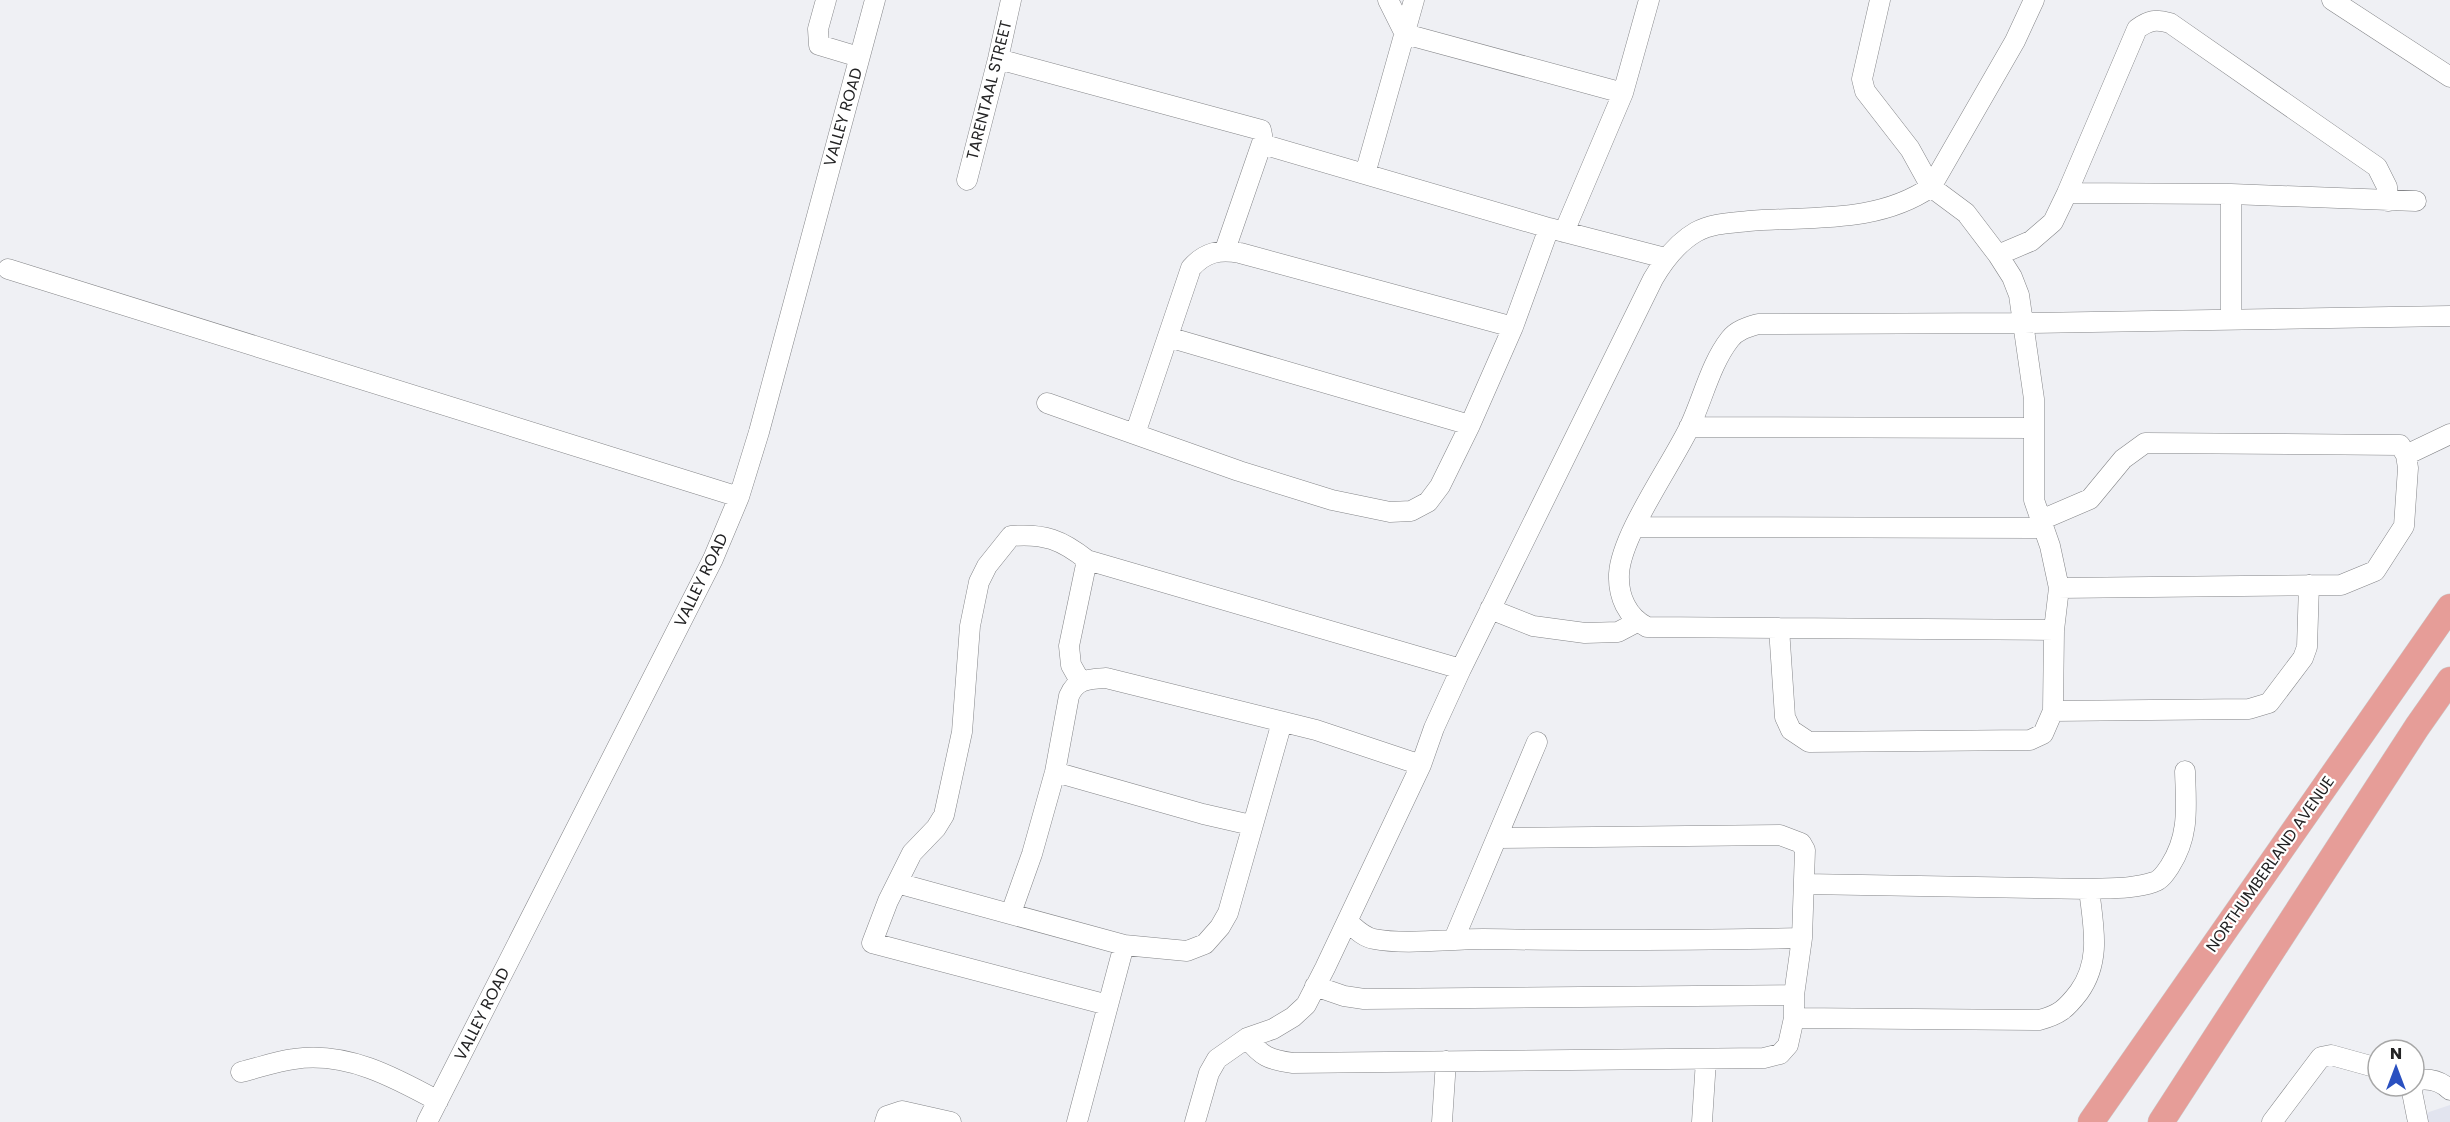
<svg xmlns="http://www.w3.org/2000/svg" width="2450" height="1122" viewBox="0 0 2450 1122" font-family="Poppins,sans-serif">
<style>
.built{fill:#e2e4ef}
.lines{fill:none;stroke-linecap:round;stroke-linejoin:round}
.minor-casing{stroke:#848588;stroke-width:21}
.major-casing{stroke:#cacaca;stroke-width:27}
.minor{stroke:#fff;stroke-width:20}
.major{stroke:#e69d98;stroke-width:26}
.labels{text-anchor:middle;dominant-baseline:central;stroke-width:4.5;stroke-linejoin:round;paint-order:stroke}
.street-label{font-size:16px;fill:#232324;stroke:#fff}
</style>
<rect width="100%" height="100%" fill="#eff0f4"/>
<path class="built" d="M2450 1105V1122H2416L2429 1112Z"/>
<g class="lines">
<defs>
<path id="minor" d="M826 0 818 29 819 45 859 57
M1388 0 1405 34 1623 93
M2332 0 2450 77
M998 59 1261 130 1263 140 1225 250
M1262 144 1549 228 1665 258
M1365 174 1414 0
M967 180 998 59 1011 0
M2067 193 2137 29C2149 20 2156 19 2170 23L2377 167 2387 187 2388 201
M2231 194V320
M1564 232 1623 93 1649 0
M1998 255 2031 241 2053 222 2067 193 2231 194 2416 201
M8 269 739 497
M1168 337 1470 425
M1047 403 1239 471 1332 500 1390 512 1411 511 1428 502 1440 486 1470 425 1513 327 1549 228
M1689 427 2034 428
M1135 434 1191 268C1205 252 1220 249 1240 253L1513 327
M2406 455 2450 434
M2041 520 2090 499 2123 459 2145 443 2400 445 2406 455 2408 468 2404 526 2375 571 2341 585 2059 588
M1635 527 2044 528
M1087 560 1461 669
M1490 609 1533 626 1585 633 1618 632 1637 622
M1779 628 1785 717 1791 730 1809 742 2030 740 2043 734 2053 711 2054 630 2059 588 2050 546 2034 500V399L2019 295 2012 277 1998 255 1966 213 1931 187 1910 149 1865 91 1862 79 1880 0
M2054 630 1647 627C1627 617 1618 596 1619 574 1621 535 1672 464 1690 426 1703 398 1711 363 1730 339 1737 330 1748 327 1758 324L2025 323 2450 316
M1080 681 1071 665 1069 646 1087 560C1062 540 1044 533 1011 536L987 566 979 582 970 626 962 732 944 815 936 828 912 853 888 901 872 943 1108 1005
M2053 711 2249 709 2269 703 2303 658 2307 647 2309 585
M1055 772 1203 814 1251 825
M897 883 1124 945 1187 951 1205 944 1220 927 1228 913 1282 722
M1805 884 2089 889C2110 888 2134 889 2154 882 2161 880 2166 872 2170 866 2190 835 2186 806 2185 771
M1011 913 1032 854 1055 772 1069 696C1076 679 1089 679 1106 678L1316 730 1421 765
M1348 922C1356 929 1363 937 1374 939 1404 945 1451 939 1483 939 1590 941 1696 940 1802 938
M1454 939 1537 742
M1315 986 1344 996 1364 999 1794 995
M1794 1018 2039 1020C2059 1015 2066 1009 2079 992 2102 960 2093 925 2089 889
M1247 1038C1261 1056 1269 1060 1293 1063L1764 1058 1780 1054 1788 1045 1794 1018V995L1802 938 1805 850 1801 843 1780 835 1498 838
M241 1072C258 1068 277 1061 294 1059 346 1051 394 1077 438 1101
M2418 1080C2431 1078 2441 1081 2450 1090
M2413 1086 2412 1092 2418 1122
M427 1122 713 559 739 497 759 432 875 0
M885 1122 887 1116 902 1111 951 1122
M1077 1122 1124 945
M1195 1122 1209 1073 1217 1059 1247 1038 1273 1029 1293 1017 1306 1005 1325 968 1421 765 1434 728 1461 669 1653 279C1664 260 1677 243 1696 232 1712 223 1731 223 1749 221 1811 216 1877 224 1931 187L2015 41 2034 0
M1442 1122 1446 1061
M1702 1122 1706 1060
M2272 1122 2321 1057 2331 1055 2378 1068"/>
<path id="major" d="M2091 1122 2450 607
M2161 1122 2417 727 2450 680"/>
</defs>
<use href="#minor" class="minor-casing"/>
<use href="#major" class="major-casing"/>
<use href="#minor" class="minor"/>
<use href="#major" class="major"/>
</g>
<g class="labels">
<g class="street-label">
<text transform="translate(989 90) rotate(-76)">TARENTAAL STREET</text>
<text transform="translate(843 117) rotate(-74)">VALLEY ROAD</text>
<text transform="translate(701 580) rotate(-64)">VALLEY ROAD</text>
<text transform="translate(2270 864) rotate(-55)">NORTHUMBERLAND AVENUE</text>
<text transform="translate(482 1014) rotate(-63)">VALLEY ROAD</text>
</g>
</g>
<g transform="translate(2396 1068)"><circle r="28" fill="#ffffff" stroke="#a7a7a7" stroke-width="1.5"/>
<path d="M0-4.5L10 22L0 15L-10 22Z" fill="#2a50c0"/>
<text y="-9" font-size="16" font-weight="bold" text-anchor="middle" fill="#232324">N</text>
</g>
</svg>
